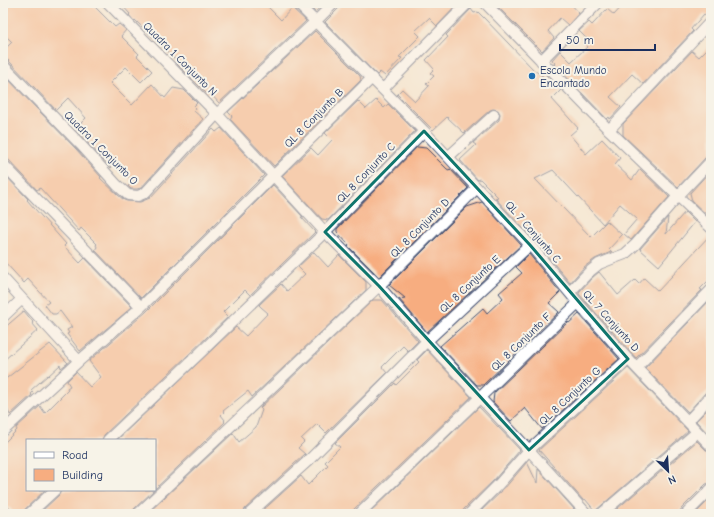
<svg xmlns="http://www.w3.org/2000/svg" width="714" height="517" viewBox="0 0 714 517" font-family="'Comic Neue',sans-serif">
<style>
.building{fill:#f7ad80}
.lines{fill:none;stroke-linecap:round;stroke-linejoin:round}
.minor-casing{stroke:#3c4b70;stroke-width:12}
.minor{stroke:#fff;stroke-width:10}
.marked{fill:none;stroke:#0f766e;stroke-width:3;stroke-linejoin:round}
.poi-dot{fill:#1f6fb2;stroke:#f7f3e8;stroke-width:1.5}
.labels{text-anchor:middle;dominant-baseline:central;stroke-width:4;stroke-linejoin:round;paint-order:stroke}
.street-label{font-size:11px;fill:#1b2f5e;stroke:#f7f3e8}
.poi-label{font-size:11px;fill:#1b2f5e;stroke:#f7f3e8;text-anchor:start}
</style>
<rect width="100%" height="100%" fill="#f7f3e8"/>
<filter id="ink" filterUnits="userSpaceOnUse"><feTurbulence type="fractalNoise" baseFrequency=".025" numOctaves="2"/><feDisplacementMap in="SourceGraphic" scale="8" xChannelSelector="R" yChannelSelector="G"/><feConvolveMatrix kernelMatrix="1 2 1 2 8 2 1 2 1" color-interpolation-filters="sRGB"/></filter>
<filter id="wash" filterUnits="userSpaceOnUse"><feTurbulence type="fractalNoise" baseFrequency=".012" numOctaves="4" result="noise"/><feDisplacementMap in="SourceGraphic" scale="16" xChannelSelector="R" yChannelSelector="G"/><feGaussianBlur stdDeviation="0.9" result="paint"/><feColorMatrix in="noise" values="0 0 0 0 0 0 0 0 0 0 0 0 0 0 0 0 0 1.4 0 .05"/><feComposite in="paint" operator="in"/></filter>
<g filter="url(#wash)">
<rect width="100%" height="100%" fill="#f5e7d3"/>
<g id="blocks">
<path class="building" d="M3 3H91L115 27 119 24 126 30 121 36 139 54 137 56 152 71 141 82 126 67 110 83 132 105 152 84 165 98 173 88 184 90 197 103 194 106 196 108 194 111 203 119 141 188 137 189H131L128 186 133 183 118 161 111 168 75 129 86 118 68 98 56 110 8 60 3 59V51L12 42 3 33Z
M120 3H143L148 7 150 3H264L281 20 292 8 306 21 219 103 209 92 207 94 175 62 176 60 135 20 134 21 129 15 130 14Z
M306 3H325L315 12Z
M340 3H459L437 26 429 18 415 31 420 36 399 57 402 58 385 76 380 72 377 75 325 22 339 8Z
M494 3H570L579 13 568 25 560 18 548 31 554 38 542 51Z
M625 3H711V15L707 16 704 14 691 29 693 31 643 84 632 74 610 97 621 107 610 119 609 117 607 119 554 64 555 63 552 60 560 51 571 62 587 47 583 43 587 39 579 31 589 22 592 25 594 23 607 9 614 15Z
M471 9 474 13 478 12 484 18 533 69 542 76 544 73 561 90 552 99 578 128 570 135 586 154 602 139 620 158 615 164 632 180 640 169 669 197 631 240 624 234 637 219 620 204 603 224 553 170 535 179 591 237 607 221 622 235 609 249 612 252H611L595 259 584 267 570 283 535 241 495 198 498 197 480 179 478 180 460 160 476 145 473 143 499 120 500 114 498 110 493 109 490 110 464 133 447 117 433 130 397 94 402 89 415 101 429 86 426 84 434 76 430 73 434 69 426 60 448 37 446 35Z
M315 31 360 76 361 80 274 166 230 119 232 116 228 112Z
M711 45V155L706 157 678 187 623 135V124L692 51 699 57Z
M3 74 76 149 101 177 100 178 118 195 124 200 127 201 140 202 150 198 213 129 216 132 221 128 264 175 141 298 95 250 97 247 96 245 97 244 81 228 79 231 40 188 37 190 8 159 3 158Z
M376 100 384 108 388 104 415 131 328 220 322 219 282 176 311 148 318 155 332 140 325 133 358 101 366 109Z
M417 147 426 148 447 169 449 170 450 169 468 188 379 277 348 246 349 245 337 232V229Z
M711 170V219L692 201 690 193Z
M3 173 28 199 27 200 66 244 64 246 80 263 85 258 132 307 80 351 67 334 69 333 67 330 72 327 60 311 56 314H52L45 305 49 302 28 279 24 283 3 260Z
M273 185 303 217H301L315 232 250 295 245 290 223 312 228 317 104 435 102 440H27V490H45L20 514H15L9 507 3 512V444L17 430 16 428 40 406 45 413 68 390 67 388 70 386 67 381 76 372 90 387 101 377 89 361 146 312Z
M482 202 521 245 427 332 399 299 405 298 389 285 467 207Z
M685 212 695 222 659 266 640 249 668 217 666 234Z
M711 234V278L700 289 702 290 636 358 579 294V292L593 277 599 272 618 295 635 280 639 284 644 278 658 291Z
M314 252 328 267 339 255 366 282V290L252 397 248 391 223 411 224 412 221 415 225 420 224 421 225 422 155 489V440H117L236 327 246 336 268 313 261 307 259 305 281 284 287 291 305 274 298 267Z
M529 254 560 292 549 303 559 312 483 385H477L440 346 483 308 487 313 503 298 499 293 522 273 516 267Z
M373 300H382L418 341 408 351 403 346 382 367 387 373 326 433 317 424 301 439 304 442 298 448 305 454 245 509 243 514H147L233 433 239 442 256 427 262 410 260 408Z
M710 300 711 390 706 392 688 412 645 368Z
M24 311 33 322 32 323 38 330 3 361V329Z
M579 314 619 359 542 429 525 408 511 421 493 402 494 393 568 322 569 323Z
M50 344 68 363 61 368 60 365 48 376V375L31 390 33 392 31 394 32 395 10 415 3 399V381Z
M427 350 471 397 354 509 353 514H259L301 476 308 485 328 465 325 462 340 447 335 443 395 383 396 385 419 362 417 360Z
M628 368 688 431 595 511 585 499 583 500 539 450Z
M711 406V437L696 421Z
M479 407 520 450 494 480 464 509 461 514H368Z
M697 441 706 450 711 452V483L706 484 681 509 680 514H611Z
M527 462 537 483 538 469 574 509 569 514H484L481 511 504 489Z
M61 490H154L134 509 132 514H43L41 512 59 495Z
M711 498V514H695Z"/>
</g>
</g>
<g filter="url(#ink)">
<use href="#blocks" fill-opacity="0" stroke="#3c4b70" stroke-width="1"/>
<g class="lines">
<defs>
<path id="minor" d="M108 3 217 114 325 232 379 286 427 341 529 450 587 514
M297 3 424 131 530 245 578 303 628 359 711 446
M485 3 609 130 711 228
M541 61 598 3
M3 65 81 145 117 185 128 195 138 196 145 193 217 114 316 21 334 3
M383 89 468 3
M609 130 711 21
M448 157 494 115
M3 164 141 307
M3 278 79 361
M570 292 589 272 599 264 609 260 625 254 635 245 678 196 711 161
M3 317 22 299
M637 367 711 290
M688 421 711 396
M3 431 79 361 141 307 372 78
M108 440 200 353 325 232 424 131
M29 514 55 490
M138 514 379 286 477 188
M249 514 309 460 427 341 530 245
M359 514 578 303
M469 514 499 484 529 450 628 359
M601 514 697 432
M686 514 711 489"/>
</defs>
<use href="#minor" class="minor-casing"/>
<use href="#minor" class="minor"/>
</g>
</g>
<path d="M0 0H714V517H0ZM424 131 530 245 628 359 529 450 379 286 325 232Z" fill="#f5e7d3" fill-opacity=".55" fill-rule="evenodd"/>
<path class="marked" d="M424 131 530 245 628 359 529 450 379 286 325 232Z"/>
<circle class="poi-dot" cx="532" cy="76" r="4"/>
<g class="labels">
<g class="street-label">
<text transform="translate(180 59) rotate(45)">Quadra 1 Conjunto N</text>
<text transform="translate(314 118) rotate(-45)">QL 8 Conjunto B</text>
<text transform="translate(101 148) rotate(45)">Quadra 1 Conjunto O</text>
<text transform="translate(366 173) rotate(-46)">QL 8 Conjunto C</text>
<text transform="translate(420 228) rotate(-45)">QL 8 Conjunto D</text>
<text transform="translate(533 232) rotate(49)">QL 7 Conjunto C</text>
<text transform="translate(470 284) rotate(-43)">QL 8 Conjunto E</text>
<text transform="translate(611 321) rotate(48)">QL 7 Conjunto D</text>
<text transform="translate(521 342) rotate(-44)">QL 8 Conjunto F</text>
<text transform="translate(570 396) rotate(-43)">QL 8 Conjunto G</text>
</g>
<g class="poi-label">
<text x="540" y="70">Escola Mundo<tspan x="540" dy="13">Encantado</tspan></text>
</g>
</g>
<rect width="714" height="517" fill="none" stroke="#f7f3e8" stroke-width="16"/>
<rect x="26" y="439" width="130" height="52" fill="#f7f3e8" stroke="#9fa5b1"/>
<rect x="34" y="452" width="20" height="6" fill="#ffffff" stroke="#9fa5b1"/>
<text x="62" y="459" font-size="12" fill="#1b2f5e">Road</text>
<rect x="34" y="469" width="20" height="12" fill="#f7ad80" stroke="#9fa5b1"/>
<text x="62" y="479" font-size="12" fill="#1b2f5e">Building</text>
<g transform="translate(668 471) rotate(155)" stroke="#f7f3e8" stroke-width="3" paint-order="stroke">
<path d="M0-3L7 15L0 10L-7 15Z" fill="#1b2f5e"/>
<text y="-6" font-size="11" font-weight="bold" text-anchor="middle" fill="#1b2f5e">N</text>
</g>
<path d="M560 44v6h95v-6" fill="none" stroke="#1b2f5e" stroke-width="2"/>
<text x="566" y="44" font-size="12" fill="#1b2f5e" stroke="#f7f3e8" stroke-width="3" paint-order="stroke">50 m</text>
</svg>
